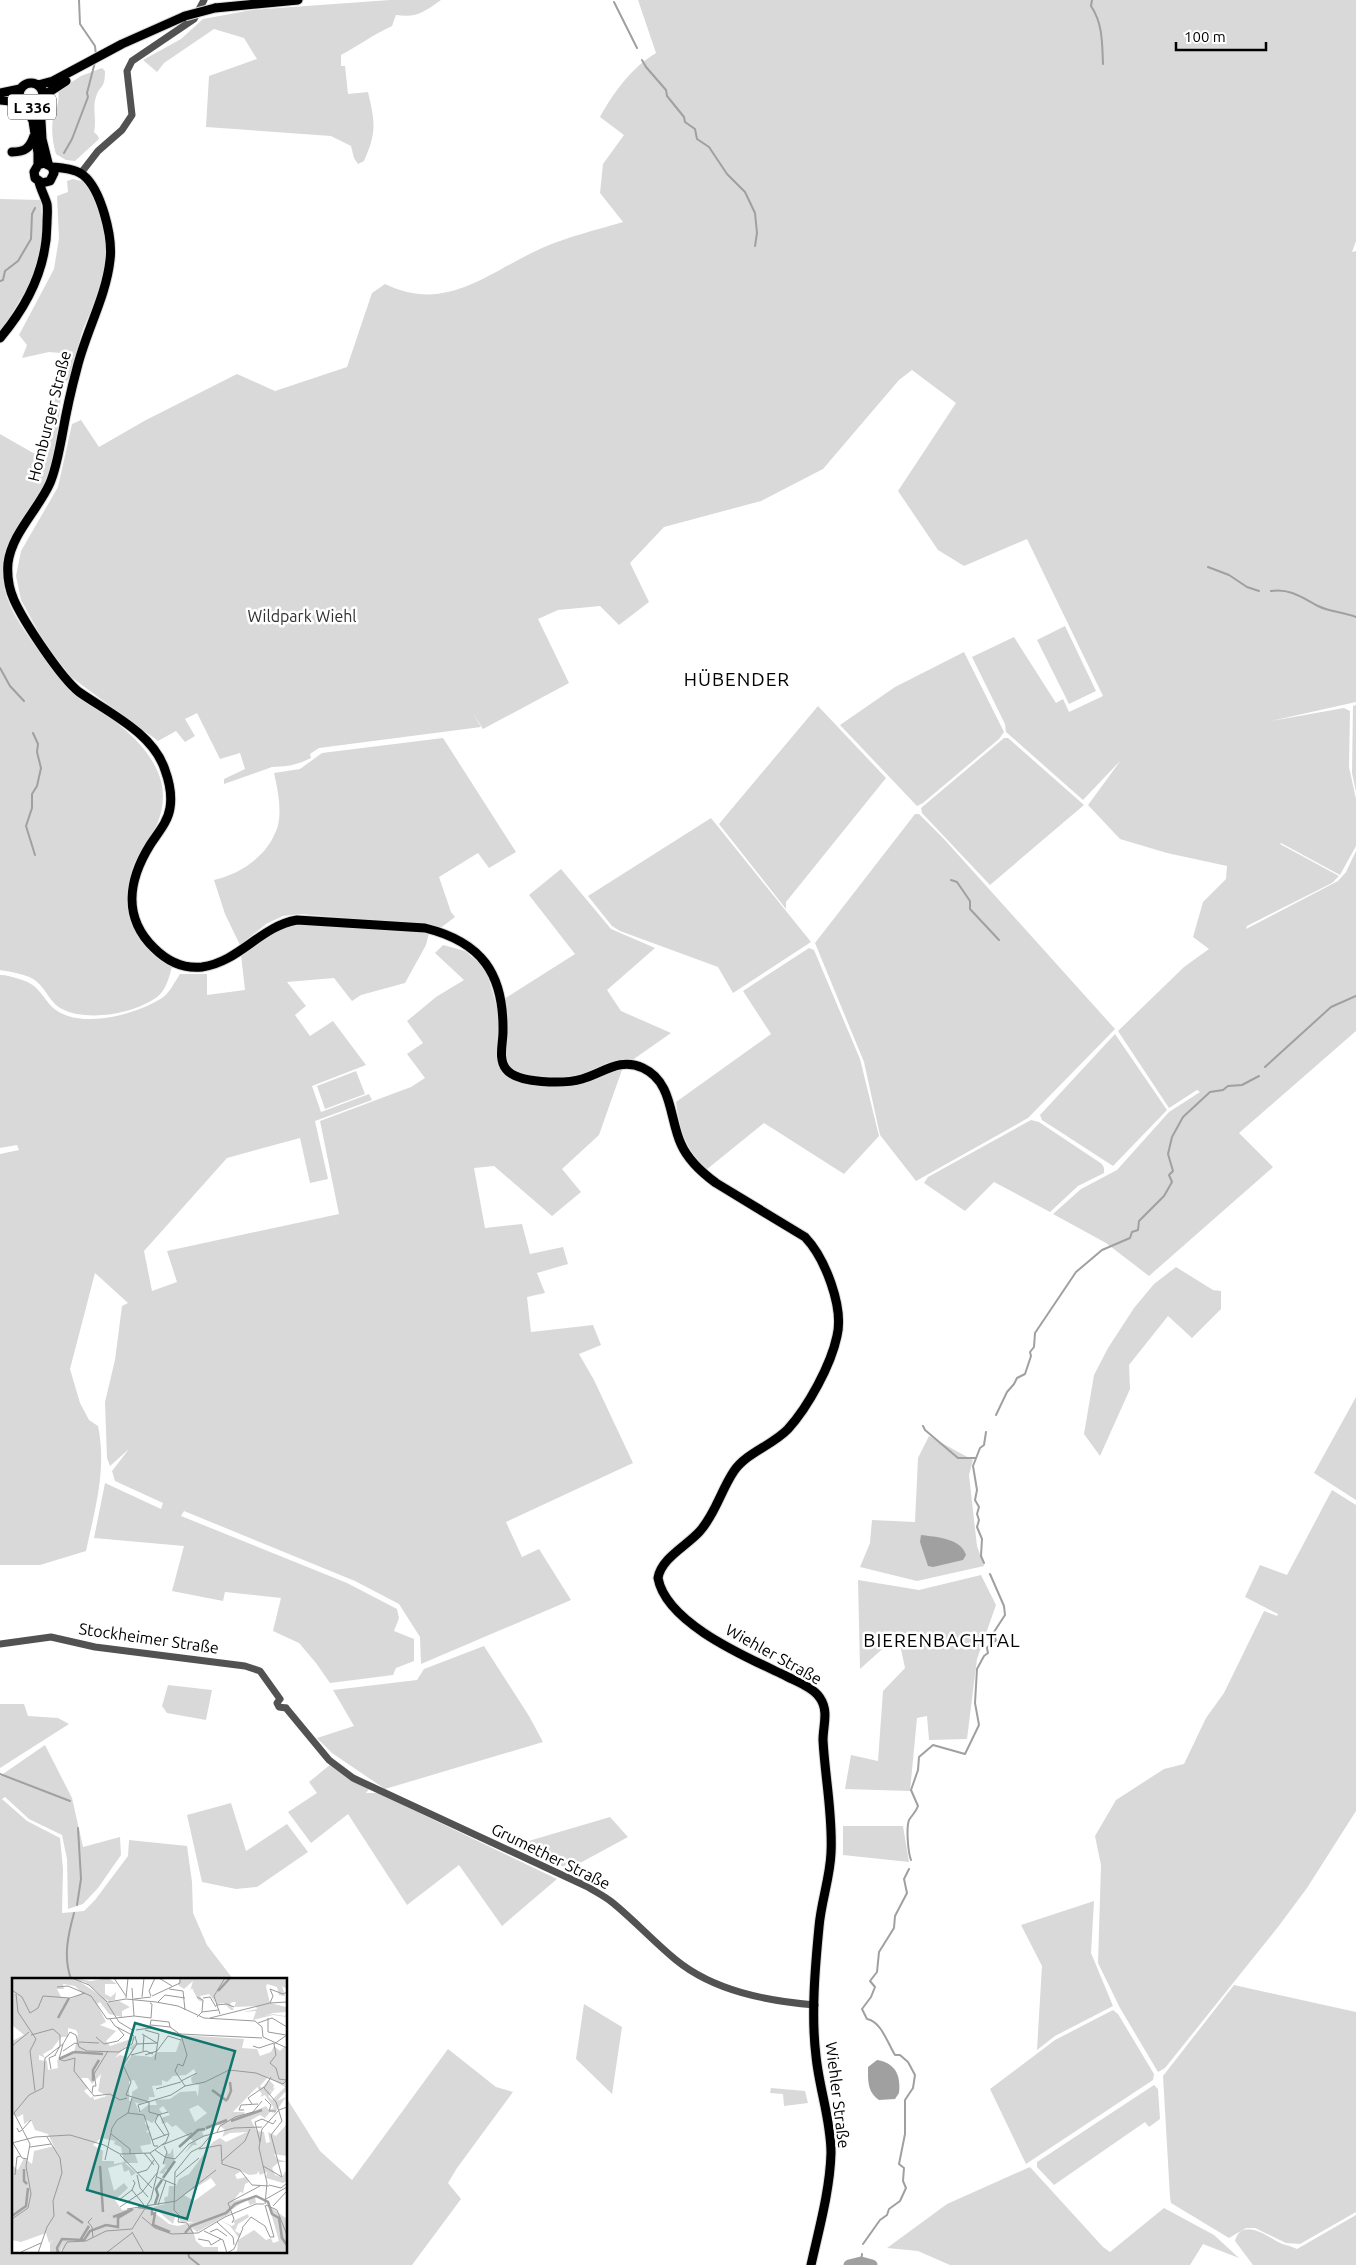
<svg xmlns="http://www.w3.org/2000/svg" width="1356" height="2265" viewBox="0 0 1356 2265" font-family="Ubuntu,sans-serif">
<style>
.green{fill:#d9d9d9}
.water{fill:#a0a0a0}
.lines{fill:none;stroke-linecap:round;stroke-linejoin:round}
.stream{stroke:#a0a0a0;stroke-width:2}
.river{stroke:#a0a0a0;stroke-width:11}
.major-casing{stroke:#dbdbdb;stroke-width:11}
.minor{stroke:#525252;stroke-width:7}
.major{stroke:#000;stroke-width:9}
.major-bridge-casing{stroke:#dbdbdb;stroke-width:11;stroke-linecap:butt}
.major-bridge{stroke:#000;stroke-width:9}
.labels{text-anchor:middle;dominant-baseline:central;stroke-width:5;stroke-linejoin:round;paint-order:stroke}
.shield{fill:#fff;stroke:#4c4c4c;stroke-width:1}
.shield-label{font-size:15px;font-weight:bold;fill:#000}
.street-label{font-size:16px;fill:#000;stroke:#fff}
.park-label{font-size:16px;fill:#303030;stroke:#fff}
.quarter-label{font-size:19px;letter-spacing:1px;fill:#000;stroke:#fff}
.inset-river{fill:none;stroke:#a0a0a0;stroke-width:2.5}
.inset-road{fill:none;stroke:#999;stroke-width:1}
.view{fill:#0f766e;fill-opacity:0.15;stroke:#0f766e;stroke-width:2.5}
.inset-edge{fill:none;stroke:#000;stroke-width:2.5}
</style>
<rect width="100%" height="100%" fill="#fff"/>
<path class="green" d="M390 0H441C424 12 417 18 396 15L392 26C374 34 358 46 341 55V66H345L348 94 368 92C375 122 377 132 364 161L358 164 354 158 351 146 331 136 206 127 209 76 257 59 244 38 214 29 164 63 157 72 143 60 181 39 203 19 252 10Z
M638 0H1356V241L1352 252 1356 251V702L1271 721 1344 708 1350 711 1349 767 1356 799V846L1340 875 1281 843 1280 844 1339 876 1332 883 1247 926 1246 929 1338 881 1346 872 1356 851V1031L1239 1133 1273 1167 1149 1276 1106 1243 1053 1214 1081 1189 1117 1170 1169 1112 1200 1092 1197 1090 1169 1108 1118 1031 1184 967 1209 949 1193 937 1203 902 1226 879 1227 866 1167 853 1120 839 1088 805 1121 760 1083 800 1006 732 1005 724 972 657 1014 637 1056 703 1063 699 1069 712 1103 696 1027 539 964 566 938 550 898 491 956 403 912 370 899 380 823 469 761 501 664 527 630 563 649 602 619 625 600 606 558 610 538 619 569 683 483 729 472 712 481 727 319 748 310 754 311 758C294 766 289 766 272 767L224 784V779L245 769 240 753 220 759 197 713 185 719 195 736 185 742 176 731 158 741 71 677 44 642 21 600 16 576 21 551 58 487 72 424 81 420 99 447 146 420 237 374 275 391 347 367 372 293 385 284C447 314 488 272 542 248 567 237 596 230 623 222L600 193 603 164 624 135 600 117C614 92 631 68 656 53Z
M102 68 105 71C105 90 100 84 96 97 92 108 97 120 94 132L98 136 99 139 75 161 66 160 56 154C53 144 51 129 53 118 56 108 60 102 58 91L81 76Z
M73 179 85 182C98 202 108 235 107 259 106 284 91 309 82 332 78 344 77 366 70 376 66 383 63 384 61 392 59 425 56 462 41 492 27 522 4 536 4 572 4 578 3 586 5 591 12 621 53 672 77 692 105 716 141 735 157 770 170 798 160 823 145 848 141 854 135 860 133 867 123 897 129 933 153 954 158 959 166 963 172 967 169 978 166 990 157 997 134 1014 87 1022 62 1009 51 1004 46 989 36 981 27 974 11 972 0 970V434L35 454 44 442 60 379 68 369 61 353 49 352 22 358 27 345 19 335 54 269 59 238 57 196 68 192 67 181Z
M0 199 41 200 43 236 35 275 0 333Z
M1065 626 1096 691 1069 704 1037 640Z
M964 652 1004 732 999 739 923 803 917 806 840 725 895 687Z
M1356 705V792L1352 773 1353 706Z
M818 706 886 778 786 902V909L719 824Z
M443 738 516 852 489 868 478 853 439 877 451 912 455 917 439 929 381 921 300 914 283 916 266 924 240 945 225 914 214 880C240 874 266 857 276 831 283 816 278 790 274 773L300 769 322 753Z
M1004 738H1008L1084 805 990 885 922 813 921 808Z
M915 814H919L944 839 1115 1029 1028 1118 916 1181 880 1135 864 1062 815 943Z
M711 818 811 942 733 993 718 967 620 931 612 926 588 896Z
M561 869 611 929 655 948 607 990 621 1011 671 1033 631 1061 607 1063 584 1076 569 1079H549L521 1075 510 1068 505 1053 507 1027H502C501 1040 496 1061 505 1072 516 1087 567 1086 584 1082 598 1079 609 1070 623 1067L599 1135 562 1169 581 1192 552 1216 494 1166 474 1168 485 1228 522 1224 530 1254 563 1247 568 1264 537 1273 545 1293 527 1297 531 1332 593 1325 601 1345 579 1354 594 1380 633 1463 506 1522 522 1557 539 1549 571 1600 421 1664 420 1637 399 1604 355 1581 184 1511 181 1516 347 1583 397 1609 399 1618 394 1631 414 1639V1661L396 1668 393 1675 330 1683 316 1663 299 1643 273 1631 281 1598 225 1592 223 1601 172 1591 184 1546 94 1538 105 1483 161 1509 163 1503 115 1481 112 1471 129 1449 110 1466 107 1458 105 1402 115 1360 122 1306 128 1303 95 1273 70 1369 80 1403 89 1420 98 1426C107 1469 95 1509 86 1551L40 1565H0V1154L19 1150 17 1145 0 1148V975C7 975 12 977 19 979 43 985 42 1002 59 1012 86 1028 137 1014 162 998 169 994 175 981 180 974H207V995L245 990 241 955C267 935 277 926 310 923L429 933 426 945 405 983 361 995 352 1001 334 978 287 982 306 1006 295 1015 310 1036 333 1021 366 1065 312 1086 321 1112 369 1094 372 1100 315 1121 328 1179 310 1183 300 1138 227 1158 144 1251 152 1291 177 1282 167 1251 339 1214 320 1121 411 1087 425 1078 407 1054 423 1043 407 1021 436 997 464 980 435 953 443 945 465 951 486 969 496 1004 575 954 529 895Z
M809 948 814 950 860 1059 879 1136 844 1174 764 1123 706 1170C685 1147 680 1131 676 1102L771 1034 743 991Z
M1115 1034 1167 1110 1113 1166 1042 1120 1040 1115Z
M356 1071 365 1094 325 1109 317 1086Z
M1031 1120 1039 1122 1102 1164 1104 1168V1173L1078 1186 1050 1212 994 1182 965 1211 924 1183 928 1177Z
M1176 1267 1213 1290 1221 1291V1309L1192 1338 1168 1316 1129 1365 1130 1389 1100 1456 1084 1434 1094 1375 1108 1348 1134 1308 1154 1284Z
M1356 1397V1500L1314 1473Z
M929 1436 973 1460 969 1475 977 1546 984 1566 917 1581 860 1567 870 1543 872 1520 915 1522 918 1458Z
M1332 1490 1356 1505V1811L1307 1888 1278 1927 1165 2068 1158 2072 1120 2008 1098 1963 1101 1865 1095 1836 1116 1800 1164 1769 1184 1764 1206 1718 1224 1693 1264 1611 1277 1616 1278 1614 1245 1597 1260 1565 1287 1575Z
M981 1575 996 1605 977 1659 967 1739 929 1740 927 1716 917 1718 910 1791 845 1789 851 1755 878 1761 883 1691 905 1668 898 1635 860 1669 858 1580 919 1590Z
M484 1646 529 1716 543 1742 385 1789 332 1753 317 1738 354 1726 333 1690 417 1680 424 1669Z
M168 1685 212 1690 206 1720 167 1713 162 1706Z
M0 1704H24L28 1716 58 1718 69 1724 0 1768Z
M45 1745 72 1798 83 1847 120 1837 121 1855 98 1888 83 1904 68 1909 67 1859 62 1835 29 1819 5 1797 2 1799 27 1821 60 1838 63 1869 62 1913 84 1911 95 1900 128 1856 129 1840 187 1846 192 1882 193 1913 207 1945 233 1979H14V2251H286V2097L320 2151 352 2180 448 2049 496 2087 513 2092 457 2168 448 2183 461 2199 412 2265H0V1776Z
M331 1764 369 1789 366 1793H378L557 1879 502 1926 459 1865 407 1905 348 1814 311 1843 288 1812 317 1793 309 1782Z
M231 1803 246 1851 287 1824 308 1852 257 1887 236 1889 202 1882 187 1815Z
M610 1817 628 1837 569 1869 515 1845Z
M843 1826H903L909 1862 843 1855Z
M1094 1901 1091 1953 1113 2006 1055 2036 1037 2050 1042 1966 1021 1925Z
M1234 1985 1356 2012V2212L1300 2244 1286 2243 1255 2228H1246L1229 2238 1176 2206 1171 2203 1170 2197 1163 2076Z
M584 2004 622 2027 612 2094 576 2059Z
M1113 2010 1118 2014 1154 2074 1153 2080 1026 2164 990 2089 1055 2040Z
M1154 2085 1158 2089 1160 2119 1149 2127 1145 2122 1054 2185 1037 2167V2162Z
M771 2088 805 2091 808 2103 784 2106 783 2094 770 2093Z
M1030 2167 1103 2247 1110 2252 1164 2208 1214 2235 1239 2258 1203 2244 1190 2265H950L918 2251 887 2248 947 2204Z
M1356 2215V2265H1253L1235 2241C1241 2218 1266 2235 1278 2242 1284 2245 1291 2246 1297 2249Z"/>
<path class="water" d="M921 1535C936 1537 961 1538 966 1555L963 1560 933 1567 928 1566 920 1542Z
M877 2060C896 2063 901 2076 899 2093L895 2099 879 2100C867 2092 868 2080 868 2067Z"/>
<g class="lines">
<path class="stream" d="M79 0 80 24 95 46 96 55
M1092 0 1091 6C1103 24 1102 43 1103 64
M614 2 637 48
M642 60 646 67 666 90 667 96 684 117 685 122 695 129 697 139 709 147 727 174 745 192 755 213 757 233 755 246
M64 153 72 139 88 97 87 93 95 62
M0 281 3 280 5 271 18 261 31 239 32 214 35 208
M1208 567 1229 575 1247 587 1259 591
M1271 591C1290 588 1303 598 1318 606 1330 612 1344 612 1356 617
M0 668 10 686 24 701
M33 733 38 744 37 752 41 768 37 786 32 794V808L26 826 35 855
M951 880 957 882 970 901V909L999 940
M1265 1067 1331 1007 1356 996
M996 1415 1007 1392 1014 1384 1017 1378 1025 1374 1031 1356 1030 1352 1034 1347 1035 1333 1076 1272 1102 1250 1130 1238 1132 1232 1138 1230 1139 1221 1164 1196 1172 1182 1169 1175 1173 1171 1168 1154 1172 1137 1183 1117 1210 1092 1223 1090 1228 1086 1242 1085 1259 1076
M923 1426 925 1430 958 1458H976
M984 1563 981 1556 982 1539 977 1527 979 1520 977 1514 979 1507 975 1500 977 1490 973 1466 980 1448 984 1445 986 1432
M0 1774 70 1801
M911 1860C908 1852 906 1828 909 1820 912 1815 916 1812 918 1806L911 1790 918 1770 919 1757 933 1745 965 1754 979 1725 975 1703 977 1669 984 1656 988 1653 987 1648 992 1642 996 1641 994 1632 1005 1615 1004 1606 990 1574
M77 1905 81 1879 78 1828
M71 1979C63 1957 68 1935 74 1913
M863 2244 880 2220 887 2215 889 2209 900 2201 906 2188 903 2181 904 2168 899 2164 905 2134V2100L913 2088 915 2075 908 2062 900 2055H895C888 2044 881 2021 867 2019L862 2009 871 1997 875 1987 870 1981 877 1972 879 1952 894 1928 895 1916 907 1893 904 1879 909 1869
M188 2251 189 2257 199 2265
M861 2262 862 2254"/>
<path class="river" d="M849 2265 861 2262 872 2265"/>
<defs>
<path id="major" d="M215 8 298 0
M19 95a12 12 0 1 1 24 0a12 12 0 1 1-24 0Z
M38 85 53 81 122 44 185 16
M0 93 20 89
M43 96 66 81
M0 100 20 102
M40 104 42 139 48 163
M25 106 33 121 38 153V165L34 172 35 178 42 183 50 181 54 173 52 167 44 163 38 165
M12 152C25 152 30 148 34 136
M52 167C63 168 75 169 83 175 101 189 113 237 110 260 106 297 86 331 77 368 71 390 66 413 62 436 59 451 56 469 50 483 38 510 12 533 8 563 7 575 9 589 14 600 24 622 61 678 79 692 109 713 153 733 165 770 169 781 172 796 170 808 168 822 157 834 150 845 129 879 122 917 154 948 167 961 183 969 202 967 239 962 261 926 297 920L425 928C482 942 504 974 503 1032 503 1043 498 1059 506 1069 517 1084 565 1084 582 1079 604 1073 619 1057 643 1068 673 1082 669 1118 681 1144 688 1160 701 1172 716 1183L805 1237C825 1258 844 1307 837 1336 831 1365 808 1407 788 1429 773 1445 746 1453 734 1471 721 1490 716 1513 700 1531 688 1545 661 1558 658 1578 666 1623 746 1657 784 1675 795 1681 813 1687 820 1698 829 1711 823 1726 823 1740 825 1778 833 1815 831 1853 830 1878 821 1902 819 1927 815 1968 811 2016 816 2056 819 2088 831 2120 831 2153 830 2190 819 2229 811 2265
M0 338C28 305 47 267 47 223 47 217 48 210 47 204 45 197 41 190 39 182"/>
</defs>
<use href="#major" class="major-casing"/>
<path class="minor" d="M81 173 98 151 122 130 132 115 127 71 132 61 194 19 204 0
M0 1644 51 1637 95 1647 245 1666 260 1671 280 1699
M280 1699 277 1703 279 1707 286 1708
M286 1708 329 1760 353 1778 588 1887C596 1892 606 1897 613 1903 635 1921 654 1942 676 1960 714 1991 767 2001 815 2005"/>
<use href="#major" class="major"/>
<defs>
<path id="major-bridge" d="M185 16 215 8"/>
</defs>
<use href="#major-bridge" class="major-bridge-casing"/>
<use href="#major-bridge" class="major-bridge"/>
</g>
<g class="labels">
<rect class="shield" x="8" y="94.5" width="48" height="25" rx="4"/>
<g class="shield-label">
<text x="32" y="107">L 336</text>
</g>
<g class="street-label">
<text transform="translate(49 416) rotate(-76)">Homburger Straße</text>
<text transform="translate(149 1638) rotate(8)">Stockheimer Straße</text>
<text transform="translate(774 1654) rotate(29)">Wiehler Straße</text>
<text transform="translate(551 1856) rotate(26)">Grumether Straße</text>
<text transform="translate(838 2095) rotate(83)">Wiehler Straße</text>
</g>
<g class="park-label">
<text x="302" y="616">Wildpark Wiehl</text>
</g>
<g class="quarter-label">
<text x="737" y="679">HÜBENDER</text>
<text x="942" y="1640">BIERENBACHTAL</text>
</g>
</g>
<g transform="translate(12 1978)">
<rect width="275" height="275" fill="#fff"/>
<path d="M0 0H58L73 4 97 24 107 23 118 29 110 33V39L97 36 88 24 85 26 94 44 88 47 104 53 94 63 98 68 122 60 103 80 108 77 116 79 120 72 117 70 126 63 112 89 120 77 140 79 145 74H164L170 57 232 61 230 70 245 71 248 78 259 74 262 68 268 73 272 69 275 71V112L265 123 274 119 263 135 258 134 253 140 248 137 239 142 245 153 252 154 254 165 258 164 256 154 264 158 275 146V178L262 176 265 181 275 184H267L260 190 263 197 270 199 275 191V203L271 205 254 200 255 194 248 197 246 193 245 196 237 197 229 193 223 197 225 201 234 199 237 204 233 206 231 215 228 214 221 223 243 218 244 225 238 227 235 221 218 233 219 235 185 254 180 250 184 263 191 269H206V275H49L51 267 48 275H38V265L42 261 37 265 34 255 9 264 0 262V187L6 192 12 180 20 186 22 173 42 168 51 187 36 156 23 152 19 142 12 146 11 136 6 139 0 136V63L12 57 0 47ZM51 6 63 8 70 15 58 21 49 19 45 11H52ZM56 50 64 52 66 56 62 75 45 82 46 90 36 92 35 83 27 82V77L33 80 31 76 40 71 49 59H56ZM182 91 184 95 179 100 180 105 187 107 186 119 184 113 168 114 158 121 143 122 145 127H136L127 134 123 124 128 126 137 122V119H143L140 108 150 107V102L155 104 161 98 174 97ZM89 96 86 113 95 118 82 122 81 118 79 120 72 113 76 110 69 100H76L80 106ZM256 99 273 109 260 122 256 118 260 115 257 110 260 114 264 109 261 111 262 107 257 102 250 110 248 108ZM122 102 126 110 120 114V123H117V103ZM245 109 250 116 248 119 253 117 262 130 257 132 254 128 233 137 232 134H221ZM186 127 195 135 183 144 177 131ZM151 128 158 137 149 140 150 146 155 144 160 149 164 147 181 163 173 175 181 167H185L183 163 192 158 190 154 206 146 213 152 210 159 218 155 235 154 214 164 208 160 201 164 177 196 167 201 164 208H157L156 218 152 220 153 226 141 229 161 246 164 236 169 244H182L166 248 157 246 135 229 110 232 103 222 116 210 112 205 102 213 96 190 110 186 112 194 117 192 119 198 124 195 113 185H126L123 176 131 175 128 168 139 166 138 155 134 154 138 149 133 146V141L140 145 150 135 147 131ZM89 160 103 163 102 166 109 169 112 184 102 186V183H90L91 173 81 167ZM199 200 204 207 182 223 172 217ZM62 0 79 3 96 0 105 6H93V16L99 19 104 14 103 22 97 23ZM168 0H275V11L270 8 273 18 267 17 265 9 255 6 254 9 258 25 274 29 275 34 261 35 253 38 261 36 273 38 275 35V39L261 37 241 42 244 33 231 34 245 31 244 28 222 29 224 24H220L218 26 222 32H219L212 25 205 26 202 18 203 24 197 16 188 18 191 24 186 22 180 10 178 13 181 3 172 11 166 7ZM161 170 162 184 157 194 154 191 152 196 147 195 154 187 151 186 155 175 158 176ZM257 228 275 241V275H220L225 273 226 262 242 252 254 262 259 260 261 265 267 263ZM236 236 237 239 226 246 223 253 229 256 227 260 218 248 208 242 220 248 223 246 221 243Z" fill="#d9d9d9" fill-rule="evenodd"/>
<path class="inset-river" d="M206 13 218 0M46 40 57 20M62 74 91 76M47 81 62 74M81 103V92L87 82M200 112 215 123M215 122 219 113 218 104M219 143 250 132M194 150 215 142M167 169 186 152 193 151M88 188 91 234M12 191V203L15 206M151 200 163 183M143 226 146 217 144 211 150 202M126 229 140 231V236L143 235 141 247 158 254M55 234 71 245M0 238 14 228 16 210M101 239 119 232M173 255 179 248 214 235 223 226 244 218 256 224 260 236 267 240 270 260 275 267M69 261 77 248M46 275 45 270 50 261 72 262 78 253 94 247 106 249V240L121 231"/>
<path class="inset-road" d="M60 0 77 7 95 24M102 0 114 18M147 0 160 8M45 9 56 8 79 18 95 41 122 38M120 10 122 38M157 11 171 13 173 32M0 12 10 19 18 35 26 30 31 18 58 20 73 15M4 16 6 34 24 61 18 73 23 113M139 18 137 13 143 0M140 18 168 5V0M130 19 132 0M185 19 191 22 190 34 185 39M114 20 116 0M191 20 198 19 204 29M122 21 139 19M96 24 114 21 144 24 166 28 192 40 243 43 250 49 251 59M146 24 153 17 173 20M95 25 107 44 122 53M258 25 261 18 258 11 271 16 275 14M204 27 215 26 222 29M190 34 206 32M208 36 202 18 213 0M122 38 139 40 140 26 138 25M198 40 258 25 275 24M256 40V54L274 57M98 41 103 48 122 58M246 45 260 40 275 49M139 47 158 49 169 57 175 77 171 88 166 86 163 93 173 108M138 48 139 42 157 44 158 49M124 52 138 50 169 56 250 60M133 52 147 56 143 82M130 56 145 65M19 57 41 51 48 57V68L43 77M84 59 92 66 106 63 112 57 105 49M251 59 275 70M67 64 87 65M51 66 47 81 52 83 63 80 62 93 82 118 98 116 108 122 115 120M125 66 145 65M0 68 17 54M241 68 247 70 262 65M51 73 63 65 66 66M131 73 132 57M119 77 134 73 141 76M133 77 145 73 156 58 169 62M39 91 37 80 44 77M259 99 252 110 264 124 270 143M274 102 267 101 264 90 258 85 264 77 262 66 275 57M169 103 185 95M144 111 169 104M80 115 81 108H84L82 96 96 73M253 121 259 127 257 133H264M240 126 236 120 252 109M232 132H227L229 127 246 126M128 134 126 127 159 117 173 108 193 104 217 92 244 95 271 106 275 102M2 135 17 117 31 110 33 80 51 66 58 54 64 57 67 69 75 73 107 74 120 66 122 59M116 135 132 137 142 168H146M143 144 146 137 156 134M143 144 153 158M5 150 7 154 10 152 19 142M205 154 208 148 223 139 241 134 250 123M99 156 118 171V176M140 162 156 156M248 164 243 144 250 141 261 146 264 142M0 165 23 159 58 157 92 167 108 176 138 175M1 165 10 180 16 181M150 167 180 155M18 169 39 166M187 171 209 167 210 186 228 192 240 207 257 208M143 172 153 179 163 181 177 166 192 158 222 150 250 149M132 175 142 187M108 177 140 210M93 182 100 150 105 142 116 135 120 120M210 183 233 163 238 151M151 186 155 174 152 168M251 188 270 199 259 157 270 143M125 195 135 192 142 182M3 197 5 179 9 178M125 197 128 210 136 219M145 199 164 207M164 199 187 180M257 207 269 210 275 205M120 212 132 227M254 221 275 209M107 222 120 212 123 205 121 202M253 226 255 205 247 170 250 151 267 132 275 129M146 227 154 203M254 227 265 232 275 257M261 228 275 213M108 229 130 214 145 195M115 231 164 223 204 192M130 239 143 250 160 256 186 255 213 239 244 226H252M80 240 76 244 80 249 81 260M0 241 16 230 19 216 14 188 18 166 2 135M205 244 221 259 222 267M220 245 222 241 216 225 248 208M230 250 239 239 253 248 258 259H262L253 227M192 253 211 262 215 275M120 254 132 275M198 254 205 251 215 258M181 255 175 245 166 244 167 237 162 232 163 194 179 174 189 169 199 157M186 261 197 263 199 267 209 261M9 274 29 265M26 275 35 249 42 238 41 223 50 195 48 180 35 159M49 275 55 264 74 263 94 253 120 251 139 221 147 188 138 175 154 164 157 156 148 137 137 134V124L114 117 119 104 111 87 125 66 123 58M94 275 120 255M215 275 222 271 231 250"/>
<path class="view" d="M123 45 223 73 175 241 75 212Z"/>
<rect width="275" height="275" class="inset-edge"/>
</g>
<path d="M1176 42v8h90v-8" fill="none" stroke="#000000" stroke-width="2.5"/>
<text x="1184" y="42" font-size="15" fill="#000000" stroke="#ffffff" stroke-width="4" paint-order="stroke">100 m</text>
</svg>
